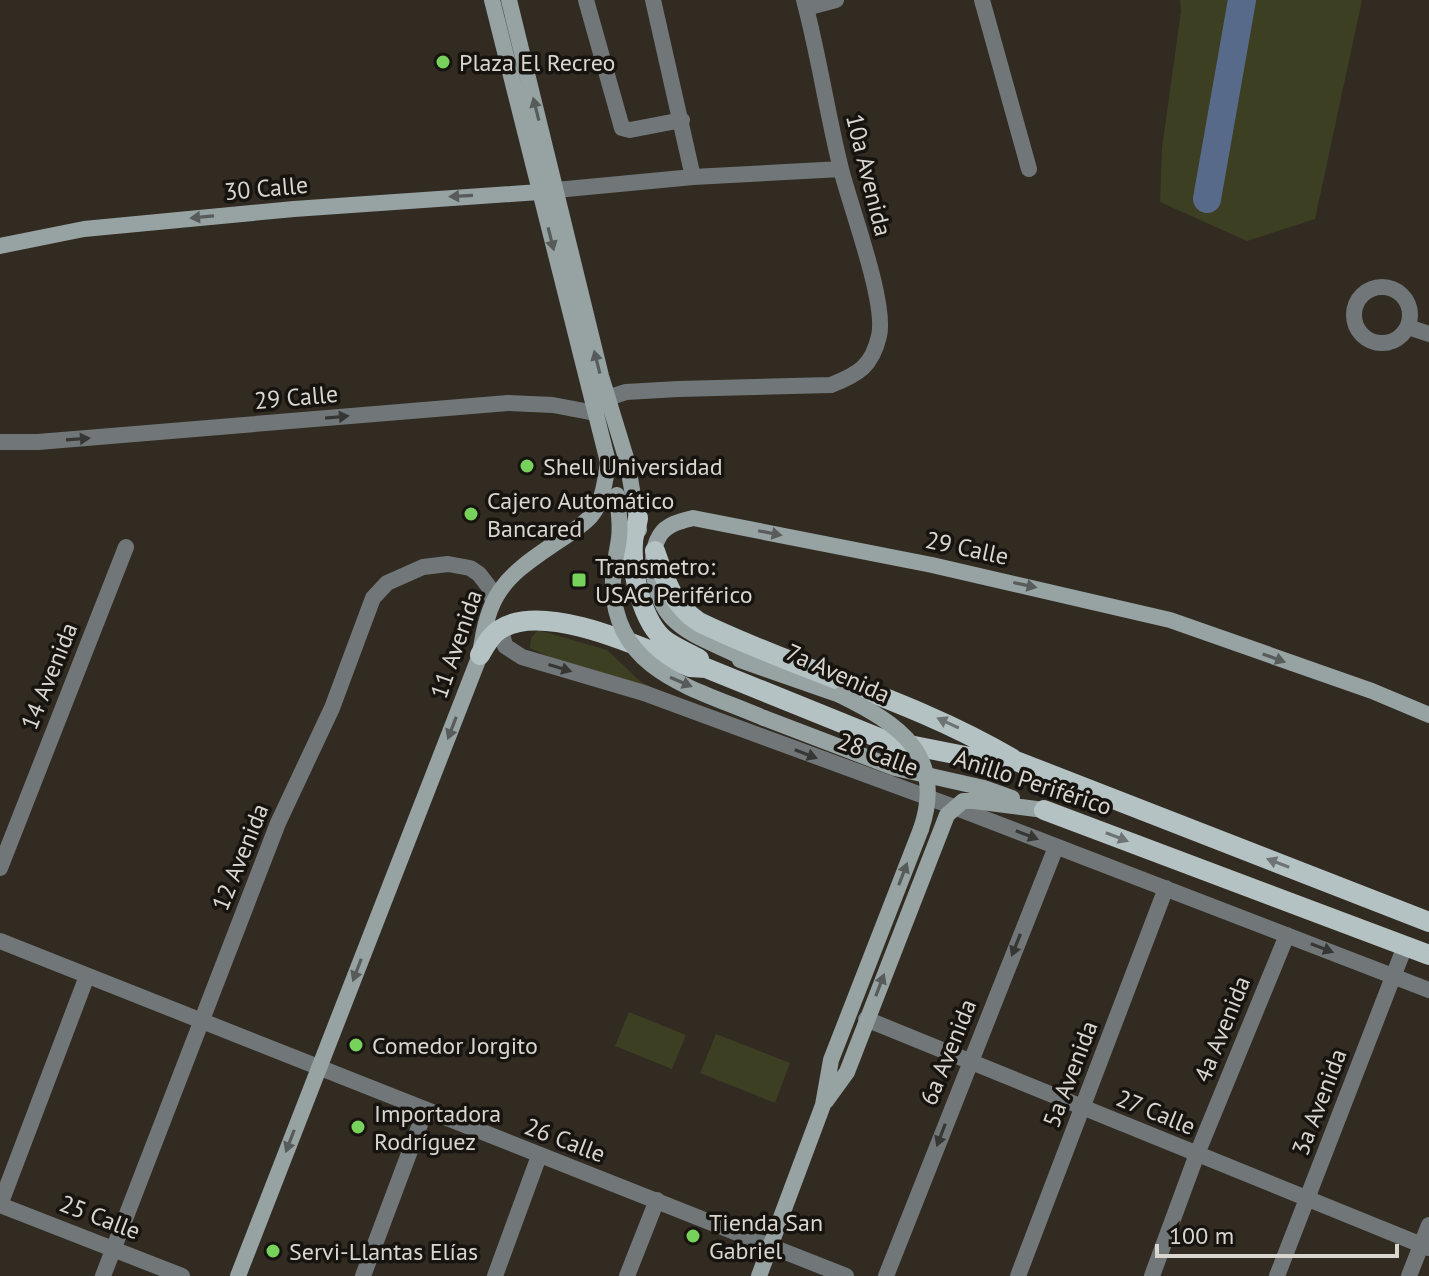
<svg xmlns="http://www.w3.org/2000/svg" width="1429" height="1276" viewBox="0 0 1429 1276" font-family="'PT Sans',sans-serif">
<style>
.green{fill:#3d3f23}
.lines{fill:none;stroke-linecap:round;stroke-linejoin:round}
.river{stroke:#586a89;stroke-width:28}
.street{stroke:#717778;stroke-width:16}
.secondary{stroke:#97a2a3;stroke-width:16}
.primary{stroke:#b5c2c4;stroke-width:20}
.secondary-bridge{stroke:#97a2a3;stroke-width:16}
.oneway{fill:#575b5a}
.oneway2{fill:#363734}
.oneway3{fill:#6e7473}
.poi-dot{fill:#76d25a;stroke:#171410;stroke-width:3}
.labels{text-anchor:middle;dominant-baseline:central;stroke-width:7;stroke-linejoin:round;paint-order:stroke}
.poi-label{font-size:24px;fill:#d9d5cf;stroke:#171410;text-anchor:start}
.street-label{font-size:24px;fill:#d9d5cf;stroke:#171410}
</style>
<rect width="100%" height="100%" fill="#312b22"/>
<path class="green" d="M1180 0H1362L1315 219 1247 241 1160 202 1162 148 1181 11Z
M538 630 607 650 640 681 661 692 556 660 530 648 531 638Z
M629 1012 686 1035 672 1069 615 1046Z
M716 1034 790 1063 775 1103 700 1073Z"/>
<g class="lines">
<path class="river" d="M1207 199 1242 0"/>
<path class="street" d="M586 0 622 128 630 130 682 120
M653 0 693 177
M982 0 1029 169
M806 8 836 0
M556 190 693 177 841 169
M1354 315a28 28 0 1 1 56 0a28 28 0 1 1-56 0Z
M1408 327 1429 334
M607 398 626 392 678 389 831 385C859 374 872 366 879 336 887 303 850 206 841 169 827 113 819 56 804 0
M0 442H38L508 403 553 405 595 413
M501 629 505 646 522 657 644 693 690 710 954 807 1429 990
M0 868 126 547
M0 941 846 1276
M866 1019 1429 1248
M0 1205 87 976
M0 1205 182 1276
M103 1276 278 823 332 708 373 598 387 583 423 567 448 564 470 568 479 574 489 587 493 601
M363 1276 425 1111
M495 1276 539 1156
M627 1276 657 1200
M886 1276 1056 847
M1018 1276 1166 888
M1152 1276 1197 1154 1287 935
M1277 1276 1405 946
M1409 1276 1429 1225"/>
<path class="secondary" d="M492 0 610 470
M509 0 601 376 627 461 639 530
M0 246 84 229 294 209 539 192
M740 660 840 695
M750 662C726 647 692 639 672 618 655 600 646 557 660 535 667 524 681 521 693 518L932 565 1170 620 1372 691 1429 715
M764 718 895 768 984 788 1012 798
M826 1101 847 1072 947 815 963 801H974L1044 810
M238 1276 480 655C488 595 502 579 551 546 564 537 580 528 591 516 603 502 605 481 608 463
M759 1276 823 1105 831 1060 921 829"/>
<path class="primary" d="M638 518C637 526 633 535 633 543 631 571 642 623 666 641 676 648 688 653 699 659
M655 551C665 580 673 605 699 622 802 672 914 700 1013 759
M480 655C485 646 490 636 499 630 543 600 645 649 690 667L706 668 884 740 970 757 1016 761 1429 922
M1044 810 1429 955"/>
<path class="secondary-bridge" d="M617 495C618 509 621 523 619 538 617 554 612 570 613 587 616 674 698 689 764 718
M840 695C899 724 946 755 921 829"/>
</g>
<defs><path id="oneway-solid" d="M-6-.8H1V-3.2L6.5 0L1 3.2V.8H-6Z" transform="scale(2)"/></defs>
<g class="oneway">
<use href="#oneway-solid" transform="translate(536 109) rotate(-104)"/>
<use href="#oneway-solid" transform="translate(461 196) rotate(177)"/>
<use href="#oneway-solid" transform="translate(202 217) rotate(175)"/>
<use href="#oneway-solid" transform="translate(551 239) rotate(76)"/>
<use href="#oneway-solid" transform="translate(597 362) rotate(-104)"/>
<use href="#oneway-solid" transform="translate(770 533) rotate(11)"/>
<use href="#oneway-solid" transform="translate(1025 585) rotate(12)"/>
<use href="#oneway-solid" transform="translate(1274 658) rotate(20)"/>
<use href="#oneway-solid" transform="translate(681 682) rotate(23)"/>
<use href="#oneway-solid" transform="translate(452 728) rotate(111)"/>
<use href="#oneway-solid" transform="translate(903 874) rotate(-69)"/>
<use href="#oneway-solid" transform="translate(357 970) rotate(111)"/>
<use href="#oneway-solid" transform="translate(880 985) rotate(-69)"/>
<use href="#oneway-solid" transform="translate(290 1141) rotate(111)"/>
</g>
<g class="oneway2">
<use href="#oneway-solid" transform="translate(337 417) rotate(-5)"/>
<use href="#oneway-solid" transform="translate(78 439) rotate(-4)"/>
<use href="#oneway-solid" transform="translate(560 668) rotate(17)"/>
<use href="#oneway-solid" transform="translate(806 754) rotate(21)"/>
<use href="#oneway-solid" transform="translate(1027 835) rotate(21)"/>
<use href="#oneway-solid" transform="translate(1016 945) rotate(112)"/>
<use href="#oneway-solid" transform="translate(1322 948) rotate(21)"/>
<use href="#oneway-solid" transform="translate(941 1135) rotate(111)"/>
</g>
<g class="oneway3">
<use href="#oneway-solid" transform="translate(948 723) rotate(-155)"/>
<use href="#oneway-solid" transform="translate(1117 837) rotate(21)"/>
<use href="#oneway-solid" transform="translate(1278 863) rotate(-159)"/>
</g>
<g class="poi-dot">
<circle cx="443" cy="62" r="8"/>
<circle cx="527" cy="466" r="8"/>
<circle cx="471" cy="514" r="8"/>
<rect x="571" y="572" width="16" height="16" rx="4"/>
<circle cx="356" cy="1045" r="8"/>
<circle cx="358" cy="1127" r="8"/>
<circle cx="693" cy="1236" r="8"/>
<circle cx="273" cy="1251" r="8"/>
</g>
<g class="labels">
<g class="poi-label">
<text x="459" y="62">Plaza El Recreo</text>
<text x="543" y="466">Shell Universidad</text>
<text x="487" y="500">Cajero Automático<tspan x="487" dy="28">Bancared</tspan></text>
<text x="595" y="566">Transmetro:<tspan x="595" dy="28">USAC Periférico</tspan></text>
<text x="372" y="1045">Comedor Jorgito</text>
<text x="374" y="1113">Importadora<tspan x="374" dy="28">Rodríguez</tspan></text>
<text x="709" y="1222">Tienda San<tspan x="709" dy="28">Gabriel</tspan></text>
<text x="289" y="1251">Servi-Llantas Elías</text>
</g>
<g class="street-label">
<text transform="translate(869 175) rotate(76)">10a Avenida</text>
<text transform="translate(266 188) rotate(-5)">30 Calle</text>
<text transform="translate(296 397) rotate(-5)">29 Calle</text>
<text transform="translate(967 548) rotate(12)">29 Calle</text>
<text transform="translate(456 644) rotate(-71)">11 Avenida</text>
<text transform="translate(838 673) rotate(24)">7a Avenida</text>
<text transform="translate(49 676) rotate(-68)">14 Avenida</text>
<text transform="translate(878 754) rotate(20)">28 Calle</text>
<text transform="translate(1033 782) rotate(18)">Anillo Periférico</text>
<text transform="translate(240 857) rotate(-68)">12 Avenida</text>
<text transform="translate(1222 1029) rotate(-68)">4a Avenida</text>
<text transform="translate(948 1052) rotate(-68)">6a Avenida</text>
<text transform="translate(1070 1074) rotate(-69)">5a Avenida</text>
<text transform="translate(1319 1102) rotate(-69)">3a Avenida</text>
<text transform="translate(1156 1112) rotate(22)">27 Calle</text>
<text transform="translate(565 1140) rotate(21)">26 Calle</text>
<text transform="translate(100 1217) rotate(21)">25 Calle</text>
</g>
</g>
<path d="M1157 1244v12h240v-12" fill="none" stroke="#d9d5cf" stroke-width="4"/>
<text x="1169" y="1244" font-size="24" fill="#d9d5cf" stroke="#171410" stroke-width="6" paint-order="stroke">100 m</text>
</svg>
